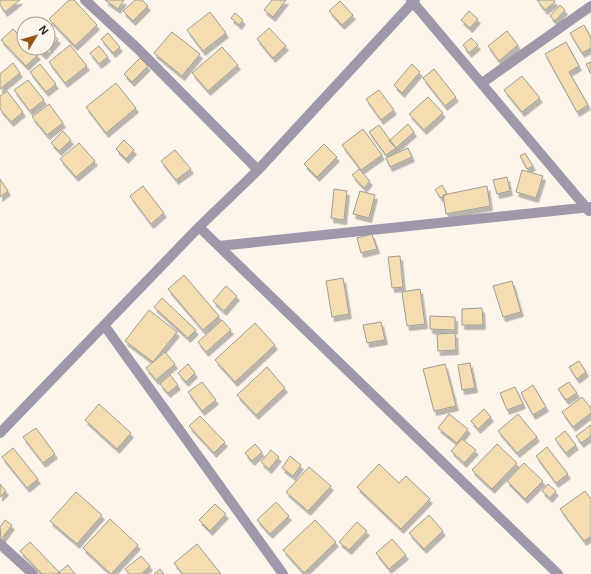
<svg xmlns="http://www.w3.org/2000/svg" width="591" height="574" viewBox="0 0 591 574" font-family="Helvetica,sans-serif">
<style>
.building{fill:#f4ddb0;stroke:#a29d93;filter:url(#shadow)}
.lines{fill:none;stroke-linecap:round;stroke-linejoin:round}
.minor{stroke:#9f98ab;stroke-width:10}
</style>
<defs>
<filter id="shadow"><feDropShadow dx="2.5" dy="4.5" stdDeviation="0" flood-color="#0004"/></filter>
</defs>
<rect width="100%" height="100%" fill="#fbf5eb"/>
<path class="building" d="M0 0H20L5 12 0 5Z
M69 0H74L97 25 75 46 49 19Z
M105 0H124L118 9Z
M135 0H142L148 6 133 21 123 11Z
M272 0H286L273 17 264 10Z
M537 0H554L555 2 545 10Z
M340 1 353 15 342 25 329 11Z
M560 5 565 10 555 21 550 16Z
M469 11 478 19 470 28 461 20Z
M210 12 226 33 203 51 187 30Z
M235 13 243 20 239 25 231 18Z
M31 17 40 24H25Z
M584 25 591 38V48L582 53 570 33Z
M24 26V38L18 33Z
M269 28 286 46 273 58 257 39Z
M13 29 24 40V48H31L38 55 26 66 1 40Z
M48 31 58 39 44 55 36 48H48Z
M507 31 518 45 499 61 488 46Z
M172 32 200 54 182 76 154 53Z
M108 33 120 47 113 53 101 39Z
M471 38 478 45 469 53 463 45Z
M566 42 579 66 569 72 588 105 577 112 545 54Z
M70 45 87 66 65 83 49 62Z
M99 46 108 57 99 64 90 53Z
M222 47 238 65 208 91 192 73Z
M140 58 148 66 132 82 124 74Z
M591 62V74L586 64Z
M13 63 20 73 0 89V74Z
M40 64 56 84 46 92 30 72Z
M412 64 420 72 402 93 394 85Z
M434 69 456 97 445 106 423 78Z
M522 76 540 98 522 112 504 90Z
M28 80 44 100 30 111 14 90Z
M116 83 136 108 106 133 86 107Z
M379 90 394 110 381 120 366 99Z
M7 91 23 112 11 122 0 109V96Z
M428 97 443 113 424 130 409 114Z
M49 104 63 123 47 135 32 117Z
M408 124 414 132 396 148 389 141Z
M379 125 396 148 386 155 369 132Z
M363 129 382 155 361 170 342 145Z
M63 131 71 140 59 151 51 143Z
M124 140 134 150 126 159 116 149Z
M79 143 95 161 76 177 60 159Z
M324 144 337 157 317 177 304 164Z
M408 148 412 157 390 167 386 158Z
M175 150 191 169 176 180 161 161Z
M525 153 533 166 527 169 520 156Z
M359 169 370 181 364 188 352 175Z
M522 170 543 176 536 198 516 192Z
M507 177 510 191 497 194 493 180Z
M0 179 8 191 0 197Z
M442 185 447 194 441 198 435 190Z
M143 186 164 213 151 224 130 196Z
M487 186 490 206 446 214 443 195Z
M334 189 347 191 344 220 331 218Z
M360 191 375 195 369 218 353 214Z
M372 234 377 249 361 253 357 238Z
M400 256 403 287 392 288 388 257Z
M184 275 219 316 203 330 168 289Z
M343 278 349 314 332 317 326 281Z
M512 281 521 312 503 317 493 286Z
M226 286 237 296 224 311 213 301Z
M420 289 425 324 407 326 402 292Z
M162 298 196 330 188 338 154 307Z
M482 308 483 325H462V309Z
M149 310 177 332 153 362 125 341Z
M430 316 455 317V330L430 329Z
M222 320 231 330 206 352 198 342Z
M381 322 385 340 367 343 363 325Z
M255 323 275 345 235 382 215 360Z
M455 333 456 350 438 351 437 334Z
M165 352 175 364 156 380 146 368Z
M579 361 586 372 577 379 569 367Z
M470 363 475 388 462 390 458 365Z
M188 364 195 373 186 382 178 373Z
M445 364 456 406 434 411 423 369Z
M267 367 285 388 256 415 237 395Z
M170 375 178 385 168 393 160 384Z
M202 382 216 400 202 411 188 392Z
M569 382 577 393 566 400 558 389Z
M533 385 546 407 533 415 521 393Z
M515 387 523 404 507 410 500 393Z
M582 397 591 408V413L573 427 562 412Z
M99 404 131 433 117 449 85 420Z
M484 409 491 417 478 429 471 421Z
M449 414 468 429 457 443 438 428Z
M518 414 537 437 517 453 498 431Z
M200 416 225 442 214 453 189 426Z
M591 425V436L581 443 576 436Z
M36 428 55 454 43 463 23 437Z
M565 431 576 445 566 453 555 439Z
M462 439 476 450 464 463 451 451Z
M255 444 262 452 252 461 245 453Z
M497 444 517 463 492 489 472 470Z
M547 447 568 474 556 483 536 456Z
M13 448 38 479 27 488 2 457Z
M271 450 279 457 269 469 261 462Z
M290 456 301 465 293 476 282 468Z
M524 463 543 481 525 499 507 481Z
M379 464 399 483 406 476 430 499 401 529 357 487Z
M309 467 331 486 308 511 286 492Z
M0 484 6 491 0 497Z
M548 484 556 491 550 498 542 491Z
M585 491 591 499V536L584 541 560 509Z
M76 492 102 515 77 544 50 521Z
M276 502 289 516 270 534 257 520Z
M215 504 226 514 210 531 199 520Z
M429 515 443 531 424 549 409 533Z
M110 519 138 545 111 574 83 548Z
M5 520 12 525 1 540 0 527Z
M315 520 336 542 304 573 283 550Z
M357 522 367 531 349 550 339 542Z
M392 539 406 555 389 569 376 553Z
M30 542 60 573 59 574H42L20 551Z
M197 544 221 574H183L174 563Z
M141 556 150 566 141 574H129L125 569Z
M68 565 75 574H57Z
M160 569 164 574H154Z"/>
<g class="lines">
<path class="minor" d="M85 0 137 48 258 170
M411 0 589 211
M482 83 591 6
M199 227 558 574
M219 246 591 207
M104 325 283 574
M0 433 199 227 258 170 415 0
M0 544 33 574"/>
</g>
<g transform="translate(36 36) rotate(52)"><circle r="19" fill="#fbf5eb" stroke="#a39f97"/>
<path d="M0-3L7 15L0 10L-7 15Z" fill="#94551c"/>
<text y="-6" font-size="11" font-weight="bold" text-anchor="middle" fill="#1f1d19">N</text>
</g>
</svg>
